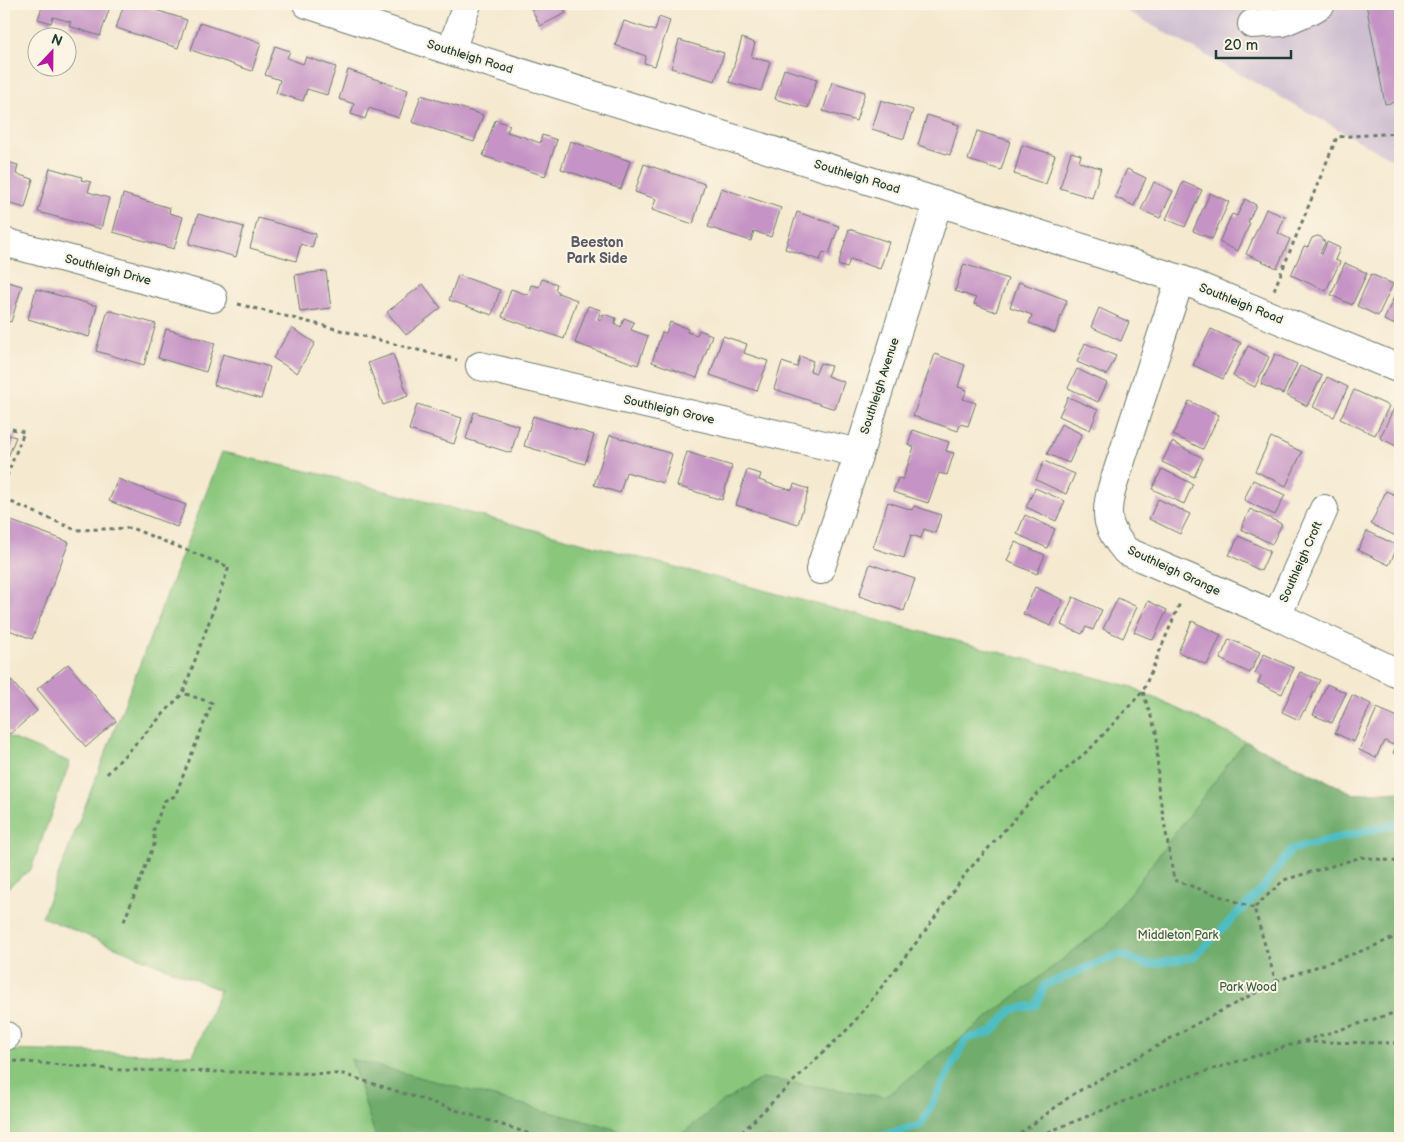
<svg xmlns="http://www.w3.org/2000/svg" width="1404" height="1142" viewBox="0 0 1404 1142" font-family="'Balsamiq Sans',sans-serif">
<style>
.industrial{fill:#cebed1}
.green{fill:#8ac77d;stroke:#548258}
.forest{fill:#6fac6c;stroke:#477450}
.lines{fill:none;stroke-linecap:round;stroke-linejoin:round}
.stream{stroke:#4ebdc4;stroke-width:8}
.building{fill:#c593c5}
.minor-casing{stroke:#6a796b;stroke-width:30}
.path{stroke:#6a796b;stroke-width:3;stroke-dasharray:4 4;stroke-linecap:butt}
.minor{stroke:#fff;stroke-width:28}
.labels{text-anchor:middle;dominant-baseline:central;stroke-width:4;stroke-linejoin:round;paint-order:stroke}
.street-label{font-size:12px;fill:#1f3d34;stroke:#fcf5e5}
.park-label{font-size:12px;fill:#3a6046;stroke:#fcf5e5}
.neighbourhood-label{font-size:14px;font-weight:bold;fill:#595b67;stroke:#fcf5e5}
</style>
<rect width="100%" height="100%" fill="#fcf5e5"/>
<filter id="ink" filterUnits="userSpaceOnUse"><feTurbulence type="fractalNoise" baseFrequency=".02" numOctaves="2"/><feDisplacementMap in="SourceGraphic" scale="10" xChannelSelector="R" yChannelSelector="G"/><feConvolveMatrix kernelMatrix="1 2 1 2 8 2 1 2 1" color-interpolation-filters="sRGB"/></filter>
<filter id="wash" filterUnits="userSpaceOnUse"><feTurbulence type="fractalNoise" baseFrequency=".0096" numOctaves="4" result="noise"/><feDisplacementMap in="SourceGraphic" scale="20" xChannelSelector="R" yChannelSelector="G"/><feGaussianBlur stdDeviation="1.12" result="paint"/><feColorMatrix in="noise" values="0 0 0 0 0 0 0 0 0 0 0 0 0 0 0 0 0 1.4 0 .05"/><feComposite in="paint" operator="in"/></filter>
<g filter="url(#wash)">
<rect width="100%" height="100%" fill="#f5e9d0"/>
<path class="industrial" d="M1114 4H1400V163L1379 152Z"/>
<path class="green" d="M222 452 325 475 1132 687 1354 794 1400 791V1138H4V1050L193 1055 220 990 42 917Z
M4 735 70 762 31 869 4 891Z"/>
<path class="forest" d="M1245 741 1354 794 1400 791V1138H677L718 1105 762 1078 885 1097 1104 927Z
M351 1059 648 1138H376Z"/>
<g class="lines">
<path class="stream" d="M874 1138 921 1125 966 1039 992 1032 1011 1010 1036 1005 1045 985 1120 954 1147 965 1194 957 1263 888 1292 849 1400 823"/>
</g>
<g id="blocks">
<path class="building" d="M43 4H111L100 36 69 26 71 22 53 17 51 23 38 19Z
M124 4H137L187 20 178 48 116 28Z
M529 4H561L566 13 540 26Z
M1366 4H1400V101L1385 104Z
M659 17 670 21 655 66 644 63 646 56 615 45 624 21 655 31Z
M200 23 261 43 252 71 191 50Z
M742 38 755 43 751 57 770 62 761 91 729 82Z
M679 40 724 53 715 81 671 68Z
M275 46 290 51 287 58 303 64 306 57 336 67 327 95 307 89 303 101 276 93 280 80 265 75Z
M784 69 817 79 808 108 775 99Z
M348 70 408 90 399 118 369 108 365 119 351 114 354 104 339 99Z
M832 82 865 92 856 121 823 111Z
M421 95 483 115 474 142 412 122Z
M881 100 913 110 904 139 872 129Z
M927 115 959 125 950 155 918 145Z
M495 120 510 125 507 132 524 137 540 143 542 135 557 140 545 176 483 156Z
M977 131 1010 141 1001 170 968 160Z
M570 141 630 161 621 189 561 169Z
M1022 145 1055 155 1046 184 1014 174Z
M1071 152 1081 155 1079 162 1101 168 1092 198 1060 188Z
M4 161 18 165 16 174 33 179 25 208 4 202Z
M644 164 705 184 693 224 652 210 656 199 635 192Z
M50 168 82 177 81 180 91 182 88 192 109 198 101 229 38 212Z
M1127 169 1146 178 1134 206 1115 197Z
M1154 182 1173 191 1160 218 1141 210Z
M1183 182 1202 190 1185 227 1166 219Z
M721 188 781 208 771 237 754 231 751 241 708 227Z
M1210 193 1229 202 1212 239 1193 231Z
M123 194 170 208 169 213 183 217 174 249 113 232Z
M1245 199 1256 205 1248 222 1250 223 1238 251 1219 242 1232 214 1237 216Z
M1266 209 1285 217 1278 233 1290 239 1277 268 1246 254Z
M797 212 839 226 829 254 823 252 820 260 785 249Z
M198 214 244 227 236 257 189 244Z
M258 218 316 234 312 248 301 244 296 261 250 248Z
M849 229 889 242 880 269 850 259 847 268 838 265Z
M1317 236 1321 237 1324 241 1325 243 1320 253 1322 254 1327 242 1340 248 1335 260 1340 262 1326 291 1291 275 1304 246 1308 247 1312 238Z
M1345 263 1367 273 1352 305 1331 295Z
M964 264 1008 279 996 312 974 304 976 298 955 291Z
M326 271 331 308 300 312 295 275Z
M1371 274 1393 284 1378 316 1357 306Z
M458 275 500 290 492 315 449 300Z
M542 279 557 284 555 290 558 291V293L577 300 564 339 502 317 511 289 528 295 531 285 539 287Z
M4 281 22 286 11 322 4 320Z
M1019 282 1067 300 1055 333 1029 323 1032 315 1010 307Z
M423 284 441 308 406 335 387 312Z
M1398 288 1400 289V327L1384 320Z
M36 289 97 306 89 337 28 319Z
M588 306 601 310 598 319 601 320 603 314 616 318 615 324 621 327 624 318 634 322 631 330 648 336 638 365 575 343Z
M1099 308 1129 322 1121 341 1091 327Z
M108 310 156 324 144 365 96 351Z
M670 322 688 329 687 332 697 335 699 330 712 335 697 378 652 362 662 332 666 333Z
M292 328 315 343 297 373 273 358Z
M166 329 215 343 206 372 158 358Z
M1211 329 1241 343 1223 379 1193 365Z
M723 336 747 344 744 353 768 361 757 391 710 375Z
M1085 343 1116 356 1107 375 1077 362Z
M1248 346 1269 357 1255 387 1233 376Z
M223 354 270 367 261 399 214 385Z
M393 354 408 396 383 405 368 363Z
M935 354 965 365 958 387 967 390 963 399 976 403 968 426 960 424 958 431 913 416Z
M1275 354 1297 364 1283 394 1261 384Z
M800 356 813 361 810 371 816 373 820 363 831 366 827 376 844 382 835 409 774 389 782 362 797 367Z
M1300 366 1322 376 1307 406 1286 395Z
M1077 369 1107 383 1098 402 1068 388Z
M1327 377 1348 387 1334 417 1313 407Z
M1354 390 1389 406 1375 435 1340 419Z
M1068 397 1098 410 1090 430 1059 416Z
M1189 401 1219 415 1203 449 1173 435Z
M417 404 462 418 454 444 409 430Z
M1394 408 1400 411V448L1380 438Z
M474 412 519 426 511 453 466 439Z
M533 416 594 435 585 464 524 446Z
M1061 424 1082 434 1069 463 1047 454Z
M913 430 949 442 946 451 954 453 947 475 939 473 928 503 893 492 898 478 903 479 914 447 908 445Z
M4 434 16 437 4 467Z
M610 435 672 454 663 483 626 472 620 493 594 485Z
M1271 437 1302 452 1286 486 1255 471Z
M1172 442 1203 458 1194 477 1162 462Z
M687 452 732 466 722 500 677 486Z
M1044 461 1075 474 1066 494 1036 480Z
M1162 469 1193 484 1184 504 1152 489Z
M747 470 761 474 759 480 776 486 792 490 794 484 809 489 798 524 736 505Z
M118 479 186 505 177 527 109 501Z
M1253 480 1285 495 1275 515 1244 500Z
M1035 488 1065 501 1056 521 1026 507Z
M1386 491 1400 497V538L1371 524Z
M1158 499 1190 514 1180 534 1149 519Z
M888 502 912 510 914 506 941 515 935 533 924 529 921 538 911 535 904 558 873 548Z
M1250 509 1282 524 1272 544 1241 529Z
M1025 515 1055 529 1047 548 1017 534Z
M9 520 69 542 32 639 4 628V534Z
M1367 531 1398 546 1389 565 1358 550Z
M1239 536 1270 551 1261 571 1229 555Z
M1015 542 1045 555 1037 574 1007 561Z
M870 564 915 579 904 611 859 596Z
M1035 587 1063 600 1051 626 1023 614Z
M1073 597 1102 610 1093 630 1086 627 1082 634 1061 625Z
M1118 598 1137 607 1123 638 1103 629Z
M1148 601 1167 610 1153 640 1134 632Z
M1192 621 1221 635 1207 665 1178 652Z
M1229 639 1260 652 1250 673 1220 659Z
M1264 654 1294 668 1282 694 1258 683 1261 676 1255 673Z
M68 664 116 721 86 747 37 689Z
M4 672 37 711 10 734 4 726Z
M1300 672 1320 680 1305 711 1304 710 1299 720 1282 712Z
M1327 684 1346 693 1332 723 1313 715Z
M1352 695 1371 704 1354 742 1335 733Z
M1377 708 1400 718V728L1393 745 1385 741 1382 747H1381L1376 758 1359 750Z
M1400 736V757L1393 753Z"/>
</g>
</g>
<g filter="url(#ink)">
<use href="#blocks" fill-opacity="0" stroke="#6a796b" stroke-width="1"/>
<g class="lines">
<defs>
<path id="minor" d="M307 4 451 51 938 202 1180 279 1400 369
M1252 24 1283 22 1313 9 1321 4
M451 51 467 4
M4 242 213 298
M1180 279 1112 488C1104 516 1107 529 1126 551L1277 616 1400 674
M480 366 859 453
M820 570 859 453 938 202
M1277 616 1324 509
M4 1036H6"/>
</defs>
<use href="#minor" class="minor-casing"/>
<path class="path" d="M1274 290 1337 137 1400 133
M238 304 457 360
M4 427 24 432 4 483
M4 499 76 530 131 528 229 567 183 693 212 703 175 796 164 801 153 832 155 842 123 924
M1143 692 1157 735 1158 786 1174 880 1254 908
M107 774 183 693
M1276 981 1367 949 1400 935
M1305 1042 1400 1043
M14 1061 122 1070 343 1074 543 1138
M736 1138 811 1064 851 1026 926 930 967 872 1036 795 1092 747 1143 691 1180 603
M1014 1138 1072 1095 1194 1025 1276 982 1254 908 1284 880 1362 857 1400 862
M1033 1138 1181 1079 1400 1011"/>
<use href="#minor" class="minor"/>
</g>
</g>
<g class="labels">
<g class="street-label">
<text transform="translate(470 57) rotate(17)">Southleigh Road</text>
<text transform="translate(857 177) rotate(17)">Southleigh Road</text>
<text transform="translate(108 270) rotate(15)">Southleigh Drive</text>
<text transform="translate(1241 304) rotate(22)">Southleigh Road</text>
<text transform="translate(880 386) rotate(-72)">Southleigh Avenue</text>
<text transform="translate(669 410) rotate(13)">Southleigh Grove</text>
<text transform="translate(1301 562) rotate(-66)">Southleigh Croft</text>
<text transform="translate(1174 571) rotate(25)">Southleigh Grange</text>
</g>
<g class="park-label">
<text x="1178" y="935">Middleton Park</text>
<text x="1248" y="987">Park Wood</text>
</g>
<g class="neighbourhood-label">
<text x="597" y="242">Beeston<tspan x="597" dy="16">Park Side</tspan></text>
</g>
</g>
<rect width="1404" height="1142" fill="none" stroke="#fcf5e5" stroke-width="20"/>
<g transform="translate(52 52) rotate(22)"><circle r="24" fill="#fcf5e5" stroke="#a4ab9e"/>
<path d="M0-4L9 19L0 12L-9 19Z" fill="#b5179e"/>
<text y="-8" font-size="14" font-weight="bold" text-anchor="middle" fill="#1f3d34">N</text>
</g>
<path d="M1216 50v8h75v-8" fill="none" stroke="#1f3d34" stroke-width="2.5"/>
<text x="1224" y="50" font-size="15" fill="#1f3d34" stroke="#fcf5e5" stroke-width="4" paint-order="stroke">20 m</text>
</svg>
